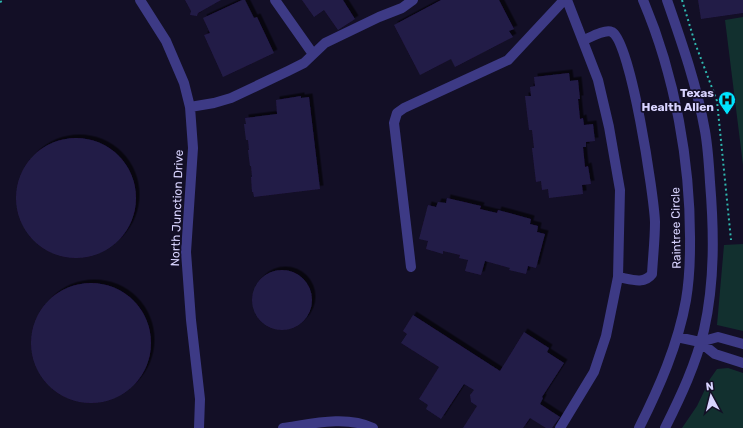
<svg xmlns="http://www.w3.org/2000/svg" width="743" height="428" viewBox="0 0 743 428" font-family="Rubik,sans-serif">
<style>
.green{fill:#12302f}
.building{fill:#241b47;filter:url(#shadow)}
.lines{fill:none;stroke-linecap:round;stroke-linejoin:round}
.path{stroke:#2fb8b0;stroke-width:2;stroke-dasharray:2 3;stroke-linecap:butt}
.minor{stroke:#3d3a85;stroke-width:10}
.labels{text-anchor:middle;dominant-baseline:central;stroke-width:3.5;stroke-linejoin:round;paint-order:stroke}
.poi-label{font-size:12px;font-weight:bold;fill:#d9d4ff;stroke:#130f26;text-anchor:end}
.street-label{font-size:12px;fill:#d9d4ff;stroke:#130f26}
</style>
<defs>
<filter id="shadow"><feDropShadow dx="3.5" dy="-3.5" stdDeviation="0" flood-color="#0009"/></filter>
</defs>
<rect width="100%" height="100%" fill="#130f26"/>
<path class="green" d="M743 17V165L725 20Z
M743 244V331L717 325 724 245Z
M728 368 743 373V428H682L697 406 710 379 717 369Z"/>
<path class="building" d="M185 0H221L198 13 197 16 190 15 191 11Z
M242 0H245L254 18 257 17 274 53 223 77 204 35 210 33 203 18Z
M302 0H343L355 19 338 30 324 10 314 17Z
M441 0H499L514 29 509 31 513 37 455 67 451 59 420 75 394 25Z
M698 0H743V13L701 19Z
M569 73 570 81 578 80 580 99H578L580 119 583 118 584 125 593 124 595 141 586 142V147H583L585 167 588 166 591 184 582 185 583 194 549 198 548 189 542 190 541 181 536 182 532 148H534L532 130H529L525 96H531L530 87 535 86 534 77Z
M301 96V98L309 97 320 189 254 197 253 192H252L251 177H252L251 166H250L248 150H249L248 140H246L244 124H246L245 118 277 114 276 100Z
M16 198a60 60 0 1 1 120 0a60 60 0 1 1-120 0Z
M447 198 481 206 480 209 497 213 498 210 531 219 530 224 538 226 537 232 545 234 536 268 528 266 526 274 509 270 510 268 485 261 481 275 465 271 468 260 459 258 460 255 443 251V254L426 249 428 241 419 239 428 205 436 207 438 202 446 203Z
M252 300a30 30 0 1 1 60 0a30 30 0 1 1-60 0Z
M31 343a60 60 0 1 1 120 0a60 60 0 1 1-120 0Z
M413 315 500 371 524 332 549 348 547 352 564 363 542 397 543 398 540 404 560 417 552 428H546L530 418 523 428H463L477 406 471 402 470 395 474 390 464 384 441 419 426 409 428 405 419 399 439 367 401 343 407 334 403 331Z"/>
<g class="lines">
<path class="path" d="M682 0 695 43 717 101 731 240
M0 2 4 0"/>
<path class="minor" d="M140 0 166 41 184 83 190 107 193 148 186 252 191 320 200 399 199 428
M275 0 313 54
M584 40C591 37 605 29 612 32 631 42 654 196 655 222 655 239 653 256 652 274 644 285 630 279 618 277
M190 107 214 103 231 98 288 71 304 63 325 43 379 17 402 8 413 0
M411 267 394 123 397 113 404 108 508 60 564 0
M677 337 700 342 715 354 743 363
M700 342 718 337 743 344
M283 428C311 424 346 415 373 428
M560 428 594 372 606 336 618 277 620 190 609 127 598 80 567 0
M639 428C659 388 678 345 686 300 689 282 690 264 690 246 691 164 675 75 643 0
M665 428C681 396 696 364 704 330 715 281 714 231 710 182 709 165 708 148 705 131 697 86 682 43 667 0"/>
</g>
<defs>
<symbol id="hospital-pin" viewBox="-11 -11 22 30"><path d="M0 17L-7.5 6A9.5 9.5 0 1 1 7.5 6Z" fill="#00e5ff" stroke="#130f26"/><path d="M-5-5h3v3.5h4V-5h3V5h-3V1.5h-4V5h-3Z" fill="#111"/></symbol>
</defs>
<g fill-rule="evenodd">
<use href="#hospital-pin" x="717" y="90" width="20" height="27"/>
</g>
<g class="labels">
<g class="poi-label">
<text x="714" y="93">Texas<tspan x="714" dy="14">Health Allen</tspan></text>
</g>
<g class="street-label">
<text transform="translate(177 208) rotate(-88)">North Junction Drive</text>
<text transform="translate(676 228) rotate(-91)">Raintree Circle</text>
</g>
</g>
<g transform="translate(711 396) rotate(353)" stroke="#130f26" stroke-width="3" paint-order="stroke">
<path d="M0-3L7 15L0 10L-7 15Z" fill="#d9d4ff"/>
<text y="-6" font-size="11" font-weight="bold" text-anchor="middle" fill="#d9d4ff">N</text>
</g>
</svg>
